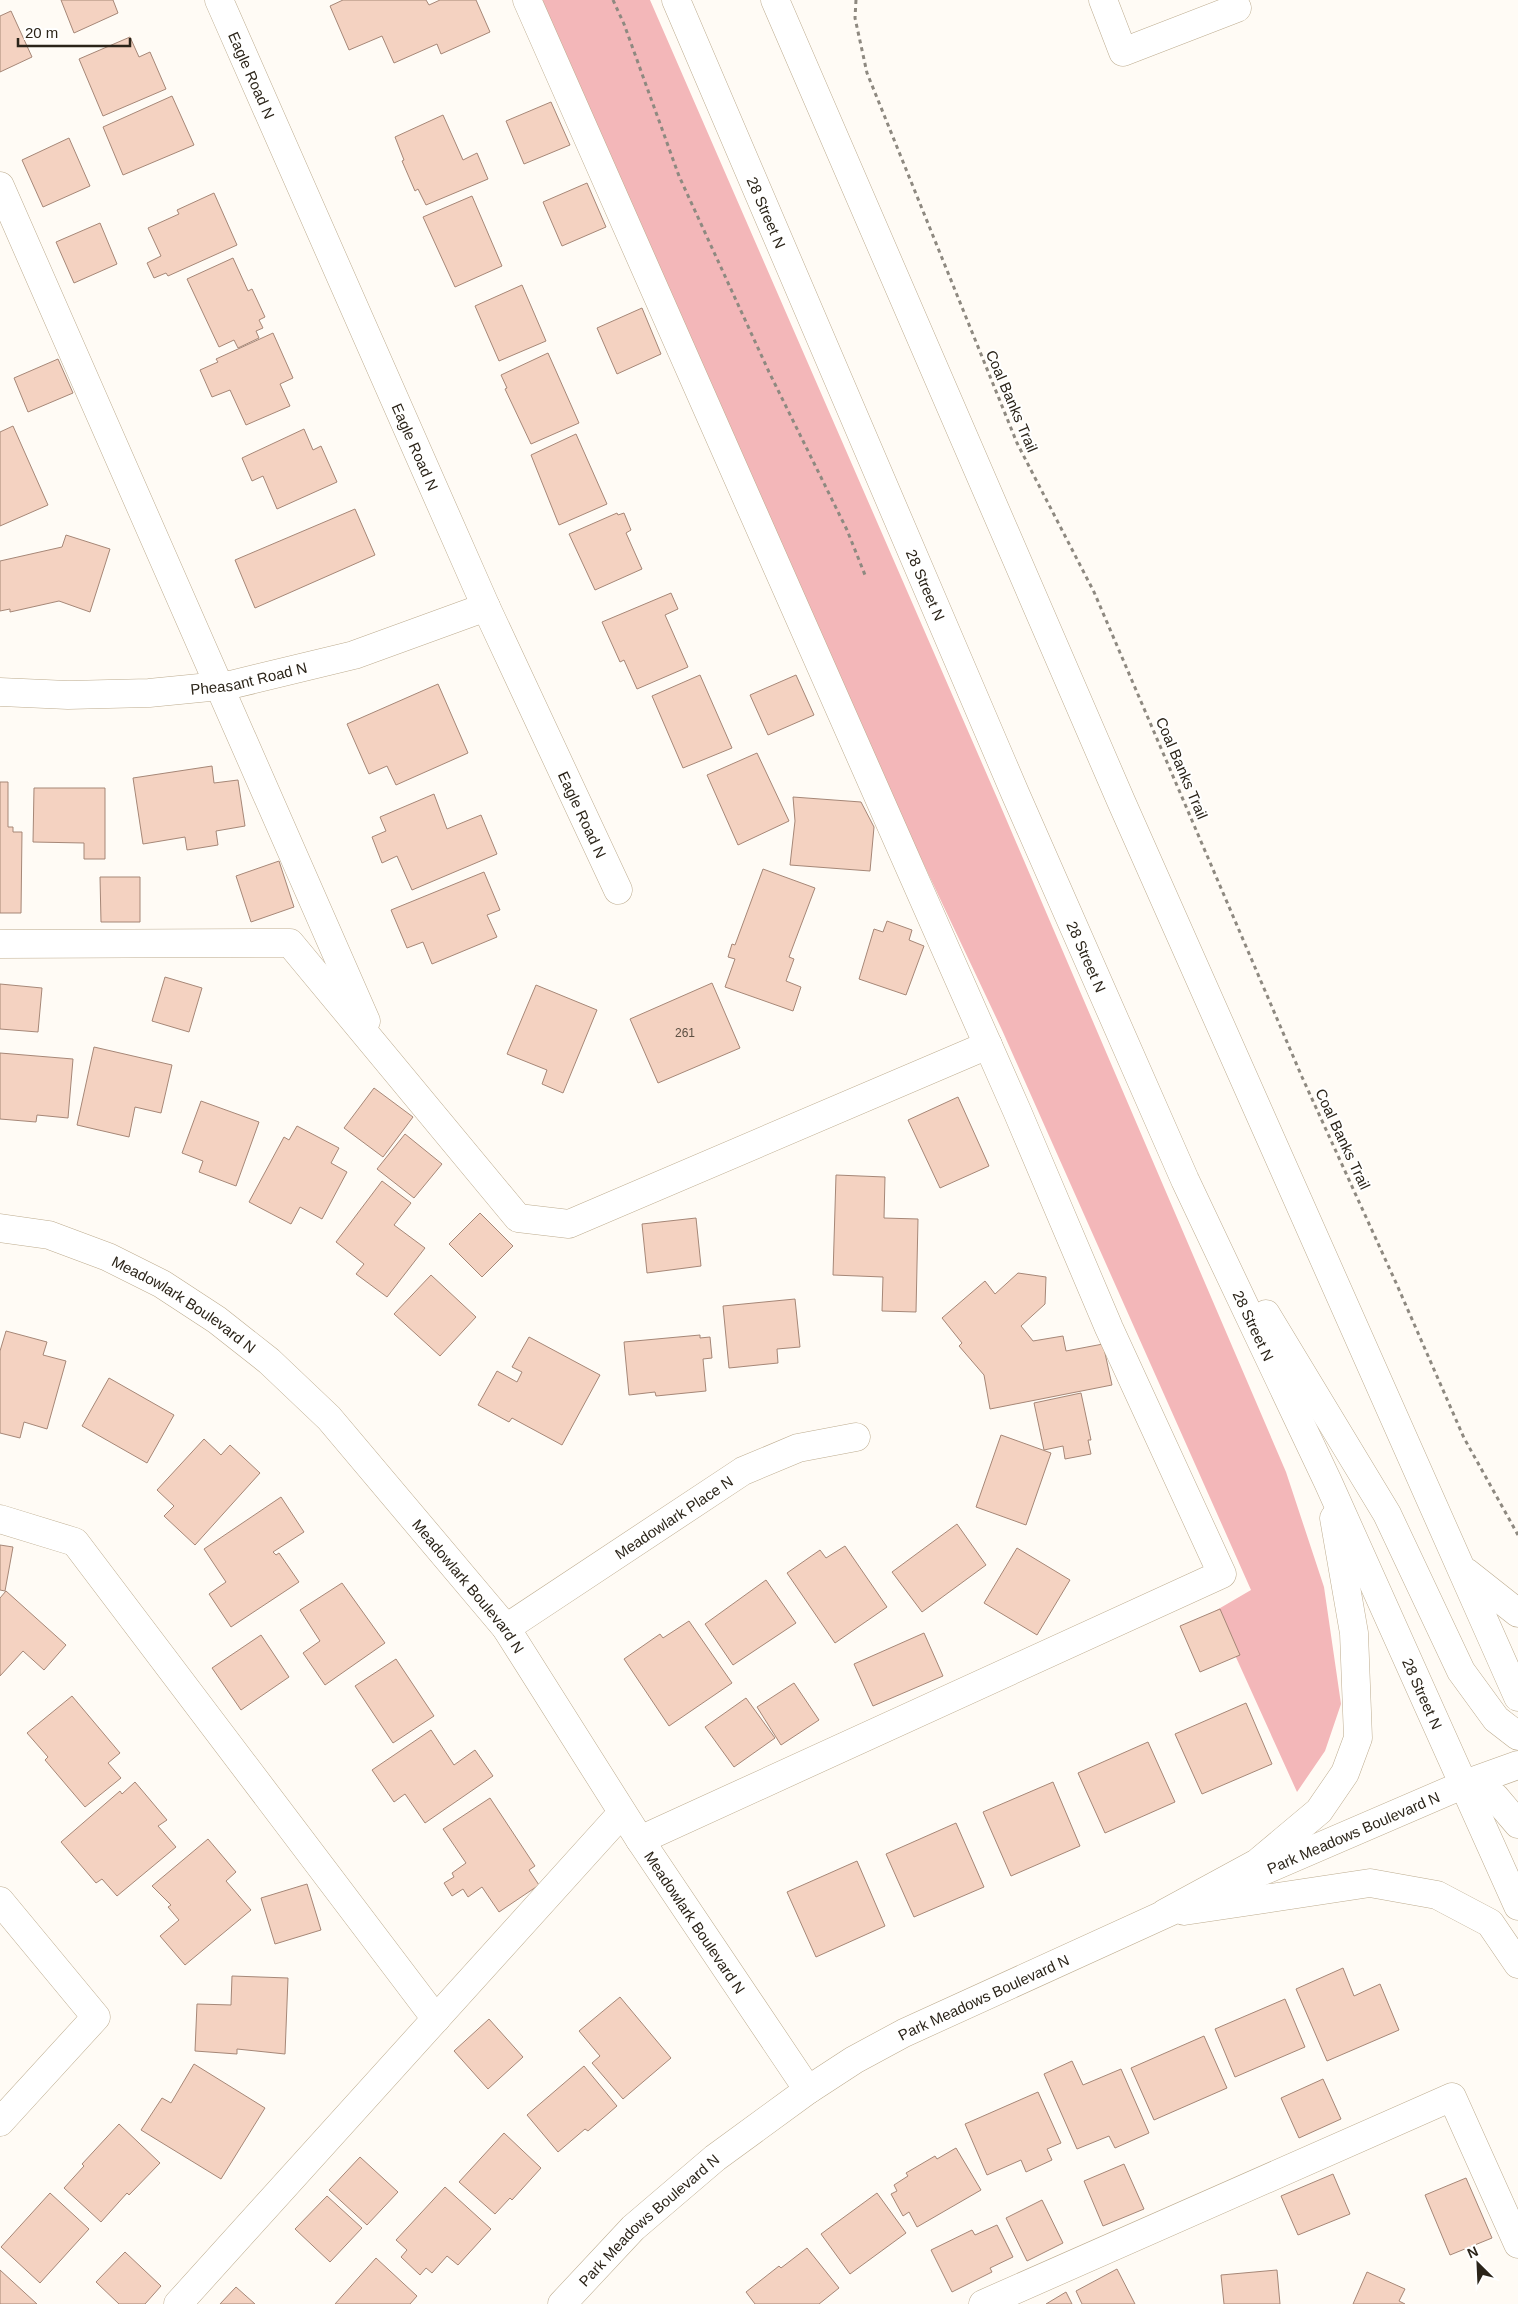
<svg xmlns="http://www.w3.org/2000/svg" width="1518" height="2304" viewBox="0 0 1518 2304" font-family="Helvetica,sans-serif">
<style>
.green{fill:#f3b7b9}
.building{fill:#f4d2c1;stroke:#a68777}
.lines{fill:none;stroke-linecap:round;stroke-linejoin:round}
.minor-casing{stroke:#bdac8f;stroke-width:29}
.major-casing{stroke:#bdac8f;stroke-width:29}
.path{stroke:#8e8980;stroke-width:3;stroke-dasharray:4 4;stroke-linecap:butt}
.minor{stroke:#fff;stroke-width:28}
.major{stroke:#fff;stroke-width:28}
.labels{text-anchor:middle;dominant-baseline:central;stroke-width:4;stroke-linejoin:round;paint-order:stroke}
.number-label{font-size:12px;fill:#5d5043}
.street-label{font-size:15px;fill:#2b2419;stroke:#fff}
</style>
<rect width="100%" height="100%" fill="#fffbf5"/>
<path class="green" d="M524 0H650L998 800 1286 1472 1324 1587 1341 1704 1325 1751 1297 1792 1215 1611 1251 1590 1002 1030 679 346Z"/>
<path class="building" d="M61 0H113L118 13 74 33Z
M343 0H426L429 5 440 0H476L490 32 441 54 437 44 394 63 382 36 349 50 330 6Z
M11 11 32 57 0 72V16Z
M130 37 139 57 150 52 166 89 103 116 79 59Z
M172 96 194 145 123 175 103 127Z
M551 102 570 145 524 164 506 121Z
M443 115 463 160 477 153 488 179 426 205 418 189 415 191 402 161 404 160 395 137Z
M69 138 90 186 43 207 22 160Z
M587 183 606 227 562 246 543 202Z
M214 193 237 245 168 276 166 273 154 278 147 263 161 256 148 228 179 214 177 210Z
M472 196 502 266 455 287 423 217Z
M100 223 117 264 74 283 56 242Z
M233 258 248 291 252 289 265 317 259 320 263 328 256 331 259 338 238 348 234 340 219 347 187 279Z
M522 285 546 341 499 361 475 306Z
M642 308 661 354 617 374 597 328Z
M273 333 293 378 280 384 290 406 246 425 230 390 212 397 200 370 218 362 216 359Z
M548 353 579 423 531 444 505 389 507 388 501 375Z
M58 359 73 393 28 412 14 378Z
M13 426 48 505 0 526V432Z
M304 429 313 450 321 446 337 482 277 509 263 476 252 481 242 458Z
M576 434 607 504 559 525 531 455Z
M355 509 375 555 255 608 235 560Z
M617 513 618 515 624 513 631 530 626 533 642 569 595 590 569 534Z
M66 535 110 549 90 612 59 601 10 612V609L0 611V561L62 547Z
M671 593 678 609 665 615 688 667 637 689 624 660 620 662 602 622Z
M700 675 732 748 683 768 652 696Z
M796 675 814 715 768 735 750 695Z
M438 684 468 753 396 785 387 766 369 774 347 724Z
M757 753 789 821 738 845 707 775Z
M212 766 214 783 238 780 245 826 216 831 218 845 187 850 185 837 143 844 133 778Z
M0 782H8V827H13V832H22L21 913H0Z
M34 788H105V859H84V843L33 842Z
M434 794 447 829 481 815 497 854 412 890 397 856 382 863 372 837 386 831 380 817Z
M793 797 861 802 874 827 870 871 790 865 795 821Z
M279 861 294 907 251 922 236 876Z
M763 869 815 888 789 957 794 959 786 981 801 987 793 1011 725 987 735 959 728 957 732 944 735 945Z
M484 872 500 910 487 915 497 937 432 964 423 942 407 948 391 910Z
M100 877H140V922H101Z
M887 921 912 930 909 940 924 946 906 995 859 979 874 929 883 932Z
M165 977 202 988 189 1032 152 1021Z
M712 983 740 1048 658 1083 630 1019Z
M0 984 42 988 38 1032 0 1029Z
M536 985 597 1010 563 1093 542 1084 547 1070 507 1054Z
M94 1047 172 1065 161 1113 135 1107 129 1137 77 1125Z
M0 1053 73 1059 68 1118 37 1115 36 1122 0 1119Z
M374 1088 413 1117 383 1157 344 1128Z
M958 1097 989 1166 940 1188 908 1120Z
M201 1101 259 1122 236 1186 199 1172 203 1161 182 1153Z
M297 1126 339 1148 331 1163 347 1172 322 1219 300 1207 291 1224 249 1202 284 1137 289 1140Z
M405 1134 442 1164 414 1198 377 1169Z
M836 1175 885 1177 884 1218 918 1219 916 1312 882 1311 883 1277 833 1275Z
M382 1181 411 1203 394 1225 425 1248 387 1297 356 1274 364 1264 336 1242Z
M480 1213 513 1246 482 1277 449 1244Z
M696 1218 701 1266 647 1273 642 1224Z
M1018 1273 1046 1277 1045 1304 1021 1326 1033 1341 1063 1336 1066 1351 1103 1344 1112 1385 990 1409 984 1375 959 1346 962 1343 942 1318 985 1281 995 1294Z
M431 1275 476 1317 440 1356 394 1314Z
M795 1299 800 1347 777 1349 778 1363 729 1368 723 1306Z
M6 1331 47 1342 43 1355 66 1361 47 1429 24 1422 20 1438 0 1433V1351Z
M700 1335V1338L710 1337 712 1358 703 1359 706 1391 656 1396 655 1392 629 1395 624 1342Z
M529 1337 600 1375 562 1445 512 1418 509 1422 478 1405 497 1371 517 1382 522 1372 512 1367Z
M109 1378 174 1415 147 1463 82 1426Z
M1081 1393 1091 1440H1088L1091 1454 1065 1459 1063 1446 1044 1450 1034 1403Z
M1001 1435 1051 1453 1026 1525 976 1507Z
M204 1439 221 1455 230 1445 260 1473 195 1545 164 1516 174 1506 157 1490Z
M281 1497 304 1532 273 1552 276 1555 279 1553 299 1582 231 1627 209 1594 226 1582 204 1549Z
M957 1524 986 1565 922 1612 892 1572Z
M0 1545 13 1547 5 1591 0 1590Z
M845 1546 887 1607 835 1643 787 1573 820 1550 826 1558Z
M1017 1548 1070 1580 1037 1635 984 1603Z
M766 1580 796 1623 733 1665 705 1624Z
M342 1583 385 1643 325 1685 303 1653 320 1641 300 1610Z
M6 1591 66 1645 44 1670 23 1651 0 1676V1598Z
M1220 1609 1240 1655 1200 1672 1180 1626Z
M689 1621 732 1683 669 1726 624 1659 660 1634 663 1638Z
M924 1633 943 1676 873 1706 854 1664Z
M261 1635 289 1677 241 1710 212 1668Z
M396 1659 434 1716 393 1743 355 1686Z
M794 1683 819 1720 781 1745 757 1707Z
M72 1696 120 1753 108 1763 121 1778 85 1807 45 1760 48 1757 27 1733Z
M746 1698 775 1738 734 1767 705 1727Z
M1246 1703 1272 1764 1202 1794 1175 1734Z
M431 1730 454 1765 475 1750 493 1776 425 1823 405 1794 394 1802 372 1770Z
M1148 1742 1175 1802 1105 1833 1078 1773Z
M135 1782 167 1820 158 1826 176 1847 117 1896 102 1879 96 1883 61 1842 120 1791 122 1794Z
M1053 1782 1080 1846 1011 1876 983 1812Z
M490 1798 535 1866 529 1870 539 1885 499 1912 482 1887 468 1897 463 1889 452 1896 444 1883 454 1877 452 1873 466 1863 443 1829Z
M956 1823 984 1887 914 1917 886 1854Z
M208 1839 236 1872 226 1881 251 1910 185 1965 160 1936 179 1920 168 1907 171 1905 152 1886Z
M857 1861 885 1926 816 1957 787 1892Z
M307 1884 321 1930 275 1944 261 1898Z
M1343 1968 1354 1996 1380 1984 1399 2030 1327 2061 1296 1989Z
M232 1976 288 1978 285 2054 237 2049V2054L195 2051 197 2004 231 2005Z
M620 1997 671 2058 623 2099 592 2063 600 2056 579 2031Z
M1285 1999 1305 2047 1235 2077 1215 2029Z
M489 2019 523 2057 488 2089 454 2051Z
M1204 2036 1227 2088 1154 2120 1131 2068Z
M1072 2061 1083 2085 1121 2069 1149 2133 1115 2148 1109 2136 1077 2149 1044 2074Z
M194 2064 265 2108 221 2179 141 2130 162 2098 171 2103Z
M584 2066 617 2106 588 2131 585 2129 558 2152 527 2115Z
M1323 2079 1341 2119 1299 2138 1281 2098Z
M1038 2092 1061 2143 1047 2149 1052 2160 1026 2172 1021 2160 987 2175 965 2124Z
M119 2124 160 2163 129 2195 127 2193 101 2222 64 2188 84 2166 82 2164Z
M504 2133 541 2168 512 2200 510 2198 495 2214 459 2182Z
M956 2148 981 2190 917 2227 909 2212 903 2216 891 2194 897 2191 894 2185 908 2176 906 2173 935 2156 937 2159Z
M360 2157 398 2192 367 2225 329 2190Z
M1124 2164 1144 2209 1103 2226 1084 2181Z
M1333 2174 1350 2214 1298 2235 1281 2196Z
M1466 2178 1492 2238 1450 2255 1425 2195Z
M445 2187 491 2229 458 2265 447 2256 432 2273 426 2268 420 2275 401 2257 407 2250 396 2240Z
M50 2193 89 2229 40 2283 1 2247Z
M877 2193 906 2233 850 2274 821 2234Z
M327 2196 362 2228 330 2262 295 2229Z
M1042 2200 1063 2243 1027 2261 1006 2218Z
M997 2225 1013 2257 990 2268 992 2272 952 2292 931 2250 972 2230 975 2235Z
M807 2248 839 2288 819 2304H755L746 2292 779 2266 781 2268Z
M125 2252 161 2286 145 2304H119L96 2282Z
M376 2258 417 2296 410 2304H335Z
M1117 2269 1135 2304H1082L1076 2291Z
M0 2270 37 2304H0Z
M1277 2270 1280 2304H1224L1221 2275Z
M1367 2272 1405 2289 1399 2301 1405 2304H1353Z
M236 2287 255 2304H220Z
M1066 2292 1072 2304H1046Z"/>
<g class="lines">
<defs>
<g id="minor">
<path id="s1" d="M219 0 486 607 618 890"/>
<path d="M527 0 1017 1111 1109 1328 1222 1574 640 1840"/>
<path d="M1103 0 1123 52 1237 8 1233 0"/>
<path d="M0 186 366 1021"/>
<path id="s2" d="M0 692 68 695 149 693 230 685 354 655 486 607"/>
<path d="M0 944 290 943 518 1218 569 1224 988 1045"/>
<path id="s3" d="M0 1228 49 1235 108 1257 162 1284 217 1320 269 1361 329 1418 506 1628 640 1840 808 2090"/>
<path d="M0 1519 75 1542 436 2019"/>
<path id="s4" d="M506 1628 743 1471 798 1448 856 1437"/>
<path id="s5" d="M1242 1880 1465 1784 1518 1765"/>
<path d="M0 1901 96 2017 0 2122"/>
<path d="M178 2304 622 1813"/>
<path id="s6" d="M562 2304 633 2228 715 2158 808 2090 854 2060 904 2033 1187 1904"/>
<path d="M983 2304 1452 2097 1518 2244"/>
</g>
<g id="major">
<path id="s7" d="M676 0 1015 793 1185 1180 1328 1482 1518 1906"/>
<path d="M775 0 1121 801 1518 1697"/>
<path d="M1266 1314 1387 1514 1461 1671 1496 1719 1518 1736"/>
<path d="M1466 1572 1518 1613"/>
<path d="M1465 1784 1495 1797 1518 1824"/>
<path d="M1184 1911 1370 1883 1437 1895 1490 1923 1518 1964"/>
<path d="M1165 1913 1257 1863 1319 1811 1345 1773 1358 1738 1354 1633 1334 1518"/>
</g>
</defs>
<use href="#minor" class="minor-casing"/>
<use href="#major" class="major-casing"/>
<path class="path" d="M613 0 624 24 679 176 769 372 847 530 865 575
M856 0 855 18 867 73 1017 443 1094 592 1302 1077 1397 1285 1464 1438 1518 1535"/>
<use href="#minor" class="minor"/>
<use href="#major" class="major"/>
</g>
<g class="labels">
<g class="number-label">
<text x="685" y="1033">261</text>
</g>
<g class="street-label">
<text stroke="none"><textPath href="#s1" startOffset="82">Eagle Road N</textPath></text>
<text stroke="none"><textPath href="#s7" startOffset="231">28 Street N</textPath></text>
<text transform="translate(1012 401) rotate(67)">Coal Banks Trail</text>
<text stroke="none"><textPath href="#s1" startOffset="488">Eagle Road N</textPath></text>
<text stroke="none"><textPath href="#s7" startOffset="636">28 Street N</textPath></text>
<text stroke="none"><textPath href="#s2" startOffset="250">Pheasant Road N</textPath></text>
<text transform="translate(1182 768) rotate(67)">Coal Banks Trail</text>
<text stroke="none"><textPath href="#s1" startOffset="892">Eagle Road N</textPath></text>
<text stroke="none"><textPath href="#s7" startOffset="1041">28 Street N</textPath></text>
<text transform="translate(1343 1139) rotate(65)">Coal Banks Trail</text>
<text stroke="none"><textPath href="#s3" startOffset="202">Meadowlark Boulevard N</textPath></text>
<text stroke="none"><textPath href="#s7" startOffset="1446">28 Street N</textPath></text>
<text stroke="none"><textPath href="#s4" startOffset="201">Meadowlark Place N</textPath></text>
<text stroke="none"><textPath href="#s3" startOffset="606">Meadowlark Boulevard N</textPath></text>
<text stroke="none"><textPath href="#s7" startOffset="1851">28 Street N</textPath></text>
<text stroke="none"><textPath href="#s5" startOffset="121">Park Meadows Boulevard N</textPath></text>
<text stroke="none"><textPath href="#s3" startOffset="1012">Meadowlark Boulevard N</textPath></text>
<text stroke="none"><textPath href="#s6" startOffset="526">Park Meadows Boulevard N</textPath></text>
<text stroke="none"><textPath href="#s6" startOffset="121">Park Meadows Boulevard N</textPath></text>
</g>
</g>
<g transform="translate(1478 2264) rotate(336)" stroke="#ffffff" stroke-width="4" paint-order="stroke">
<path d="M0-4L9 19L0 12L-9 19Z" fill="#2b2419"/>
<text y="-8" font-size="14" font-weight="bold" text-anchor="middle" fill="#2b2419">N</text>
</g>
<path d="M18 38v8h112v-8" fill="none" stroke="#2b2419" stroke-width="2.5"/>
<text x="25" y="38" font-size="15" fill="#2b2419" stroke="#ffffff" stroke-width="4" paint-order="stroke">20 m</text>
</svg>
